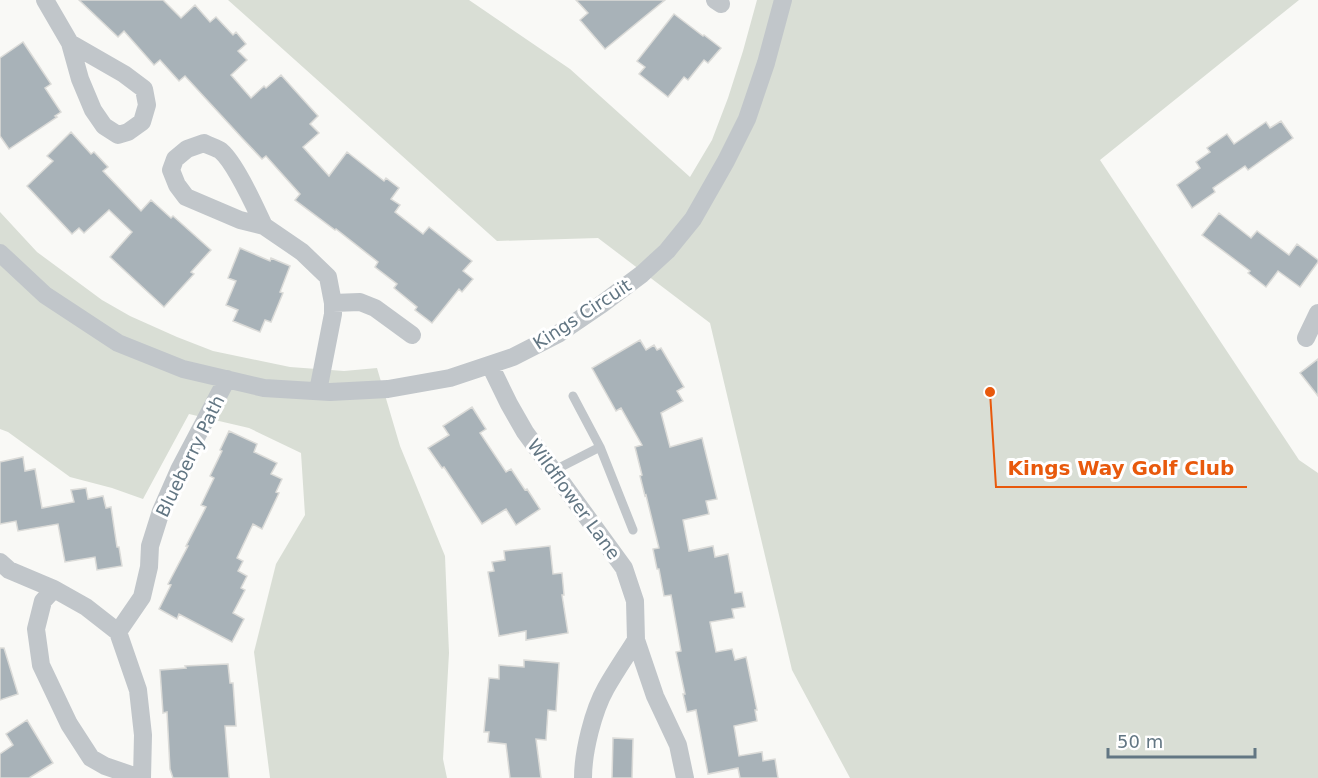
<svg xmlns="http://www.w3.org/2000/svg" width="1318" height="778" viewBox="0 0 1318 778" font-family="'DejaVu Sans',sans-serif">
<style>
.green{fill:#d9ded5}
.building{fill:#a8b2b8;stroke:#dbdbd8;stroke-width:1.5}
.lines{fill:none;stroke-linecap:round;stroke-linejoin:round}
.service{stroke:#c1c6ca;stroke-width:9}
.minor{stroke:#c1c6ca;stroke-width:18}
.labels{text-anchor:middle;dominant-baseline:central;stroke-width:6;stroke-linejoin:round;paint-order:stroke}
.street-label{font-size:18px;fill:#627683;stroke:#fff}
.leader{fill:none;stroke:#e8590c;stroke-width:2}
.callout-dot{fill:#e8590c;stroke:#fff;stroke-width:2}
.callout-label{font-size:20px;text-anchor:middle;font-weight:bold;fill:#e8590c;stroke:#fff;stroke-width:6;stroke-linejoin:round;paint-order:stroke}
</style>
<rect width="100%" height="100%" fill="#f9f9f6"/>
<path class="green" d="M228 0H469L570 69 690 177 712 140 728 98 743 51 757 0H1299L1100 160 1299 460 1318 473V778H850L792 670 710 323 598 238 497 241Z
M0 212 37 252 102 300 130 316 177 337 213 351 290 367 344 371 377 368 400 446 445 556 449 653 443 759 447 778H270L254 652 276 564 305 515 301 453 249 428 189 414 143 499 112 488 70 477 8 432 0 429Z"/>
<path class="building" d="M79 0H163L181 18 195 5 210 22 216 17 233 35 236 32 246 44 238 51 247 60 231 75 251 98 264 86 266 88 281 75 318 116 310 124 319 133 303 147 329 176 347 152 384 181 386 178 399 188 391 199 400 205 395 212 423 234 429 227 472 261 463 271 473 279 462 292 459 289 432 323 415 310 417 307 394 288 397 284 375 267 378 262 336 229 335 230 295 200 300 194 266 156 262 159 243 139 185 76 179 81 160 60 154 65 124 31 118 37Z
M576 0H665L605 49 580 20 588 13Z
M674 14 703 36 704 35 721 48 708 63 704 60 688 80 684 77 668 97 639 74 645 67 637 61Z
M23 42 51 84 45 88 61 112 55 116 57 117 9 149 0 136V58Z
M1281 121 1293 138 1248 170 1245 166 1213 188 1215 192 1192 208 1177 185 1200 168 1196 162 1210 152 1207 148 1227 134 1234 144 1266 122 1270 128Z
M71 132 91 154 94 152 108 167 103 171 141 211 151 200 171 218 173 216 211 250 191 272 194 274 164 307 110 257 132 232 109 210 84 233 79 228 72 234 27 186 53 161 47 156Z
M1219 213 1251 238 1257 231 1289 255 1297 244 1318 260V262L1300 287 1278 271 1266 287 1248 273 1250 271 1202 235Z
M240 248 270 261 271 258 290 266 280 292 283 293 271 322 265 320 260 332 233 321 238 310 226 305 236 281 228 278Z
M640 340 646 350 654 345 657 350 661 348 684 387 677 391 683 401 661 413 670 447 702 438 717 499 706 501 709 514 683 520 689 551 713 546 715 557 728 554 735 593 742 592 745 607 732 609 734 618 710 622 716 652 732 649 735 660 746 657 757 710H755L757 721 734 726 739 756 762 752 763 761 775 759 778 778H740L738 768 708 774 696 710 687 712 683 694H685L676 652 681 651 671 595 664 596 659 569H657L653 549 659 548 646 495 645 496 640 476 642 475 635 447 642 445 621 408 616 411 592 368Z
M1318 359V396L1300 373Z
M472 407 486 429 480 433 506 472 511 469 525 490 527 489 540 509 516 525 506 509 482 524 444 467 442 468 428 448 449 435 443 426Z
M229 431 257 444 254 452 277 463 271 474 282 479 276 492 279 493 262 529 253 524 237 558 243 561 238 571 247 576 241 588 245 590 233 613 244 619 232 642 179 614 177 619 159 609 171 585 168 584 188 546H186L206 507 201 505 214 478 210 476 222 451 220 450Z
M23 457 25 471 35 469 42 508 74 502 71 490 86 488 88 499 103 496 106 508 111 507 117 547H119L122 566 97 570 95 557 65 562 58 524 18 531 16 521 0 524V462Z
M550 546 553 574 562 573 564 595H562L568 633 526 640V631L499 636 488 572 494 571 492 562 505 560 504 551Z
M0 648H4L18 694 0 700Z
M524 660 559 663 556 711 548 710 546 740 536 739 541 778H510L506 744 488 742 489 732H484L489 678 499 679V665L524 667Z
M228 664 230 683H233L236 726H225L229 778H173L170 769 167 712 163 713 160 670 186 668 185 666Z
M27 720 53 763 29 778H0V754L13 745 6 734Z
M613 738 633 739 632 778H612Z"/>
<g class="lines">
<path class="service" d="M573 396 600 447
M553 471 600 447 633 530"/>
<path class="minor" d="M45 0 70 43 80 79 93 110 104 126 118 135 128 132 142 122 147 105 144 89 124 74 70 43
M715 0 721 4
M264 226C255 207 236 164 221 151 217 148 209 146 204 143L187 149 175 159 171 170 177 185 186 197 240 220 264 226 302 252 328 277 333 303V314L318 391
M0 253 45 295 118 343 183 369 264 388 330 392 388 389 450 378 513 357 558 334 602 304 642 274 667 251 693 219 726 161 747 119 766 63 783 0
M333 303 360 302 375 308 412 335
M1306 338 1318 313
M490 365 509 404 525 432 624 568 635 601 636 640 655 696 678 745 685 778
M0 562 9 570 54 589 43 601 36 629 41 665 69 724 91 758 105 766 140 778
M54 589 86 607 118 632 138 690 143 735 142 778
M118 632 142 597 149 567 150 546 161 511 179 470 227 379
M583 778C583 752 593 711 606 688 615 672 626 656 636 640"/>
</g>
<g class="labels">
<g class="street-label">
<text transform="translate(582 314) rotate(-33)">Kings Circuit</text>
<text transform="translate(190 456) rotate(-64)">Blueberry Path</text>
<text transform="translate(574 499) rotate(54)">Wildflower Lane</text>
</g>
</g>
<path class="leader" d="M990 392L996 487H1247"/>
<circle class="callout-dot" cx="990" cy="392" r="6"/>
<g class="callout-label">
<text x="1121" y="475">Kings Way Golf Club</text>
</g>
<path d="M1108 748v9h147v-9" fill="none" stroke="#627683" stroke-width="3"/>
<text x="1117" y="748" font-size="18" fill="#627683" stroke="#ffffff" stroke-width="4.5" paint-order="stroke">50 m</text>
</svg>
